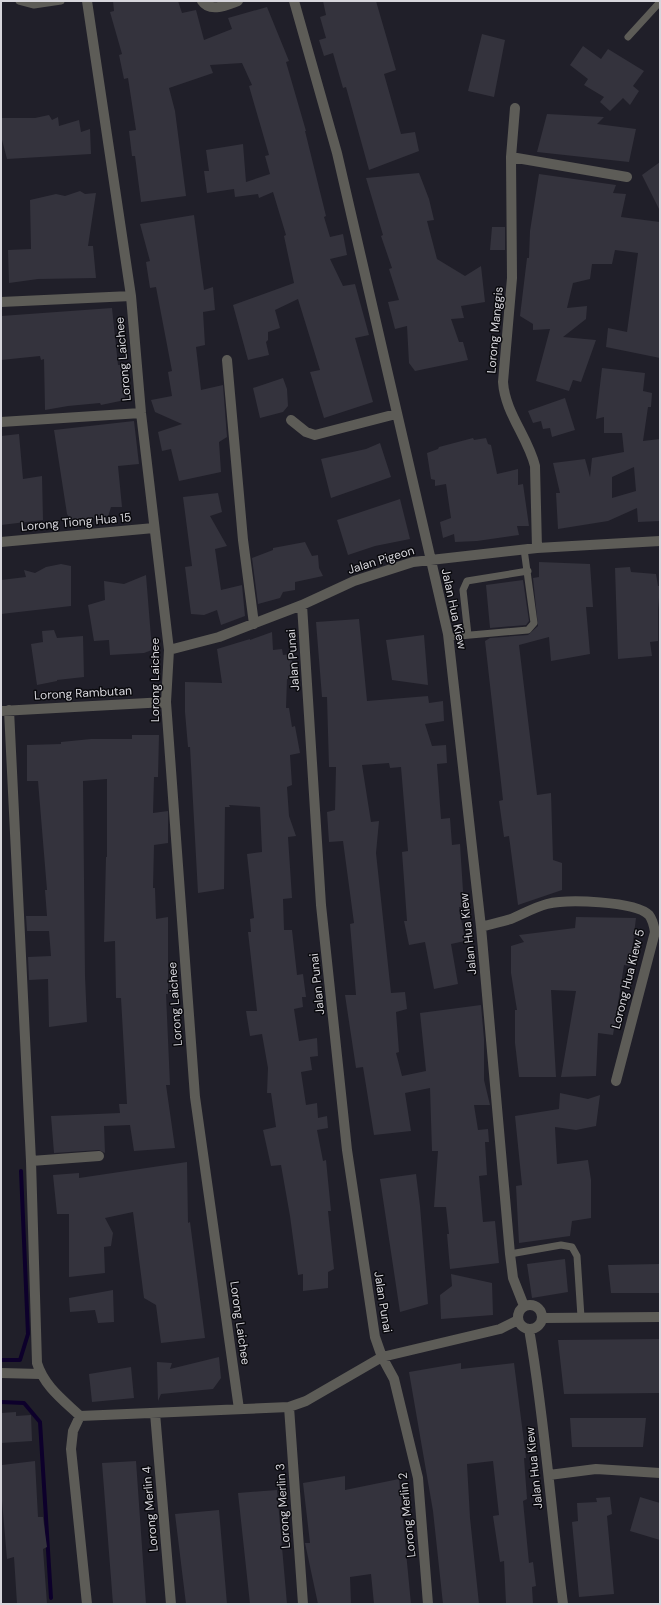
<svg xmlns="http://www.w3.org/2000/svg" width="661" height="1605" viewBox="0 0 661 1605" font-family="'DM Sans',sans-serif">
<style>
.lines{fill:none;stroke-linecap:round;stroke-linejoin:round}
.stream{stroke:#0d002b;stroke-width:4}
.building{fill:#34333d;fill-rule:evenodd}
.service{stroke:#5d5c57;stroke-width:7}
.minor{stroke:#5d5c57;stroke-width:10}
.labels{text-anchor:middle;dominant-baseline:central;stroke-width:3;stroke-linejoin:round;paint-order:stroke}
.street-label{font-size:12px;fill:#d7d6dc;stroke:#0a0a0e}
</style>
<rect width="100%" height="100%" fill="#201f29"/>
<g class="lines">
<path class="stream" d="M1 1360H20L28 1334 21 1171
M1 1402 24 1403 40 1422 51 1598"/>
</g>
<path class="building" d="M113 1H178L182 13 196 10 204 40 232 29 228 18 267 7 289 61 286 62 306 131H305L326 216 324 217 330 237 343 234 347 255 330 259 343 286 355 284 358 295 369 335 355 338 373 402 324 418 310 372 320 370 298 299 275 310 280 328 268 332V340L266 342 269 355 248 360 233 305 294 283 284 236 286 235 273 192 259 198 258 194 235 197 234 189 207 193 204 171H209L206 150 243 144 246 182 270 174 265 156 269 155 249 86 252 85 242 63 210 65 213 73 169 88 175 111 186 196 141 202 135 156H132L129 131 136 130 128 78 124 79 119 55 122 54 110 12 114 11Z
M323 1H376L396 70 384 74 401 134 415 132 419 151 369 170 346 87 343 88 333 53 324 56 319 40 326 38 320 17 326 15Z
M482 34 505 40 494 97 468 91Z
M583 46 601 59 608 49 644 71 633 86 639 91 630 105 623 98 610 111 600 102 604 97 584 85 588 79 570 65Z
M547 114 604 117 597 124 636 129 629 162 537 152Z
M49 115 52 120 58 117 59 126 79 120 81 132 90 129 91 154 7 159 1 136V118H35Z
M660 162V211L642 175Z
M419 173 429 199 434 220 427 221 437 259 465 276 481 266 485 302 461 306 464 318 451 319 459 342H463L468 360 415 371 409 363 407 326 395 329 388 302 399 300 389 269 392 268 381 236 383 235 366 178Z
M539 174 616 185 613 193 626 194 621 217 660 222V358L606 347 608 328 627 332 638 253 615 250 612 264H592L590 279 573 283 567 308 587 306 586 319 563 337 596 340 581 382 573 380 569 391 536 381 550 329 533 330V324L520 316 527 258H529L530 231Z
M80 191 85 194 96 193 88 246H93L96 278 38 279 9 283 8 250 31 249 30 200 56 194 65 196Z
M194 215 204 290 213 287 215 310 203 312 205 345 196 347 201 390 223 385 227 437 219 442 221 472 179 481 171 449 162 451 158 432 182 424 155 412 151 400 172 396 168 372 172 371 156 287 150 288 146 262 150 261 140 224Z
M492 227H505V250H490Z
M112 308 118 365H122L125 400 101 405 100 403 68 406 45 410 44 359 41 360 40 356 1 360V316Z
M602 368 645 373 643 391 652 393 651 407H648L643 441 660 439V521L638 522 637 508 608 521 558 529 556 493H560L553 463 585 459 590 477 592 458 624 452 622 433H604V417L596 419ZM634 467 636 491 612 498V477Z
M283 378 287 389 288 406 283 412 260 418 253 388Z
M565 398 575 430 552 437 550 428 543 429 541 421 533 423 528 411Z
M134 421 139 464 118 466 122 507H111L108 517 71 521 67 514 54 430Z
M19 434 23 479 42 476 43 520 1 525V436Z
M473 438 474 440 486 438 488 444 491 445 497 474 518 469V485L523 484 529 526H517L519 535 477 541 455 542 454 534 443 538 440 522 451 518 446 484 435 486V480L431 479 427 453 438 449 439 447Z
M380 443 391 477 331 498 321 459 366 449Z
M218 493 222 512 210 516 227 546 215 549 221 590 242 585 245 616 221 625 217 610 204 615 191 614 185 567 192 566 183 497Z
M400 499 410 539 375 546 348 555 337 520Z
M305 542 312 556 318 555 319 568 323 576 295 582V590L283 592 280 598 258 604 252 558 273 550V548Z
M539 562 590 564 593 607H586L590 654 551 661 549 637 519 645 537 795 551 793 553 860 562 863V890L518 905 509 836 504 837 499 801 503 800 485 641 490 638 528 635 538 626 533 578 539 577Z
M61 564 71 566V606L1 614V580L26 577 24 570 35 573 46 567Z
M630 567 631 572 656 574 658 586H660L658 610V641L650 642 652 656 618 659 615 568Z
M146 575 152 650 144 653 110 655 109 640 94 641 88 605 105 600 104 581 124 584Z
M523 580 529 621 526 625 490 628 486 585Z
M359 619 367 701 428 696 429 703 443 701 444 721 425 724 432 746 446 745 447 763 437 764 441 819 450 818 452 845 460 844 464 907H459L465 941 451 944 458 984 434 989 425 942 409 945 404 921H407L402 852 408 851 401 767 390 768 389 763 362 765 371 822 379 821 376 853 391 993 405 992 407 1009 396 1012 399 1052 396 1053 402 1076 426 1071 420 1013 481 1005 484 1039V1080L490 1105H474L478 1130 488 1129 489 1142H485L487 1175 479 1176 483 1222 495 1221 499 1263 450 1269 447 1234H449L446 1207H434L438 1151H432L430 1088 405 1093 411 1131 374 1135 363 1067 356 1068 345 995H356L350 924 354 923 343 841 329 842 327 812 335 810 336 767H329L327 697H322L316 622Z
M54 630 57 638 83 636 84 677 57 680V681L37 685 31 644 43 642 42 631Z
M272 632 273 650 282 649 283 655 291 654 294 679H287L286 708H289L292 727 295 726 300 753 290 755 292 785 287 787 289 816 296 836 288 837 292 898 283 899 284 930H292L297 975 303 974 306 997H302L303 1007 294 1009 299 1041 317 1038 318 1056 310 1057 312 1070 301 1072 306 1105 317 1103 318 1118 327 1116 328 1128 317 1130 323 1161 326 1160 331 1211H328L334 1269 328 1272V1288L303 1291V1274L298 1275 290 1216 281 1165 271 1166 263 1130 276 1127 271 1093H267L268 1068 262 1034 250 1036 246 1011H257L248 932H251L250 919 254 918 247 854 262 852 260 807 229 805 230 807H225L224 889 198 893 190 747H188L185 712V682L222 683 217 649 250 639V640Z
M424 635 428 685 392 680 386 640Z
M132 735H159L158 777H154L153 813 168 811V843L154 845 153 888H155L156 919 168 917V994H166L170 1085H166L175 1148 134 1151 130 1125 104 1126 105 1153 99 1150 54 1153 51 1116 120 1113 119 1104H127L121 998H116L115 941 104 942 106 857H107V779L83 781 85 976 87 1022 49 1027 48 979 29 980 28 957 51 956 49 931H27L26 916H47L45 890H47L38 781H27V745L61 744V742L91 739H132Z
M576 917 636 918 630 966 624 965 613 1035 598 1033 596 1076 561 1077 576 991 551 990 556 1077H519L515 1043V1010H517L511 973V946L524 942 519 935 575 928Z
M560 1093 588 1099 600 1095 596 1126 576 1130 555 1127 557 1164 588 1160 591 1180V1218L572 1221 570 1236 519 1243 516 1186 522 1185 515 1116 559 1109Z
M187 1162 188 1223 190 1222 205 1338 161 1343 156 1305 144 1298 133 1212 105 1218 113 1233 111 1246 104 1247 105 1273 69 1277V1214H57L53 1175 79 1173V1178Z
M416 1174 420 1206 428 1304 400 1312 380 1179Z
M565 1259 568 1292 532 1298 527 1264Z
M660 1264V1293H611L608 1265Z
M451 1274 492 1283 493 1315 441 1319 440 1295 452 1286Z
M113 1290 114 1322 98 1323 95 1310 70 1312 69 1298Z
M660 1339 659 1393 564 1394 558 1340Z
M219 1357 221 1378 213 1389 161 1394 158 1401 157 1362 172 1363 170 1369Z
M461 1363V1369L514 1363 526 1458H524L527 1499 523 1501 529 1563 533 1562 536 1586 532 1587 533 1604H506L504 1561 500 1562 493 1516 499 1515 493 1461 467 1464 470 1518 479 1604H443L433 1511 409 1372Z
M131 1367 134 1398 92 1402 89 1374Z
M16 1412V1416L31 1415 32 1441 1 1443V1413Z
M570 1418H646L643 1447H572Z
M35 1461 38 1517H43L47 1547 43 1549 47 1604H17L14 1557 7 1559 2 1501V1465Z
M136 1461 146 1604H113L102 1463Z
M345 1476V1490L399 1479 411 1604H374L371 1574 350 1577 351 1604H318L305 1543H310L303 1483Z
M277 1490 287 1604H250L238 1493Z
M610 1497 612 1514 607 1516 614 1594 579 1597 572 1522 578 1521 577 1503 597 1502 596 1498Z
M640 1497 660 1503V1540L630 1531Z
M219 1510 227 1604H186L175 1514Z"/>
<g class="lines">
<path class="service" d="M19 1 34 5 61 1
M628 37 660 2
M468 635 463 590 467 581 528 571
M448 637 528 630 534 623 524 549
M510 1254 561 1245 572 1247 577 1256 581 1317"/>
<path class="minor" d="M87 1 131 296 141 413 169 650 166 702 195 1097 239 1409
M202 1C210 13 227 5 238 1
M294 1 337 153 448 634 481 927 510 1254 513 1278 524 1306
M515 108 511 157 512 278 503 382C505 413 528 437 535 466L537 548
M511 157 627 177
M1 302 131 296
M227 360 243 540 254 624
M291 420 306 432 315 435 396 414
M1 422 141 413
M1 542 154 528
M302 605 321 905 347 1150 375 1337 382 1357 394 1379 418 1478 428 1604
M169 650 219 637 302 605 354 581 413 562 537 548 660 541
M9 710 31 1161 37 1363C44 1386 63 1400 80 1416L289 1407 306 1401 382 1357 500 1329 518 1320
M1 711 166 702
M481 927C491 924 501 922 511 919 523 914 535 907 547 904 567 899 635 901 649 915 653 920 654 926 655 932L616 1081
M31 1161 99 1156
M518 1317a12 12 0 1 1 24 0a12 12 0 1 1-24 0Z
M543 1318 660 1317
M529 1329C545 1420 551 1513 563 1604
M1 1373 40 1374
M289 1407 303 1604
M155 1413 171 1604
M80 1416 73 1431 71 1449 87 1604
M549 1475 596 1469 660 1473"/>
</g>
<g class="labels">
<g class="street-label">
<text transform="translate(495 330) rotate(-85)">Lorong Manggis</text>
<text transform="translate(123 359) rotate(-95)">Lorong Laichee</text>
<text transform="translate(76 522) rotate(-5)">Lorong Tiong Hua 15</text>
<text transform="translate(381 560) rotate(-17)">Jalan Pigeon</text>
<text transform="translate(454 609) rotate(78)">Jalan Hua Kiew</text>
<text transform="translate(293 660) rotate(-94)">Jalan Punai</text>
<text transform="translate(155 680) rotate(-90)">Lorong Laichee</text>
<text transform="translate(83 693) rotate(-3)">Lorong Rambutan</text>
<text transform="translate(468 934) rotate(-96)">Jalan Hua Kiew</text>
<text transform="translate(628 979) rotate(-76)">Lorong Hua Kiew 5</text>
<text transform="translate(317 984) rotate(-96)">Jalan Punai</text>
<text transform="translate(175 1004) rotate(-94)">Lorong Laichee</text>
<text transform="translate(383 1302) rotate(81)">Jalan Punai</text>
<text transform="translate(240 1323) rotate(82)">Lorong Laichee</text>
<text transform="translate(534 1468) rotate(-96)">Jalan Hua Kiew</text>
<text transform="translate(283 1506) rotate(-94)">Lorong Merlin 3</text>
<text transform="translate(150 1509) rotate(-95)">Lorong Merlin 4</text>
<text transform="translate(407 1515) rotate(-96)">Lorong Merlin 2</text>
</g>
</g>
<rect width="661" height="1605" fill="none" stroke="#d7d6dc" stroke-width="4"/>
</svg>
